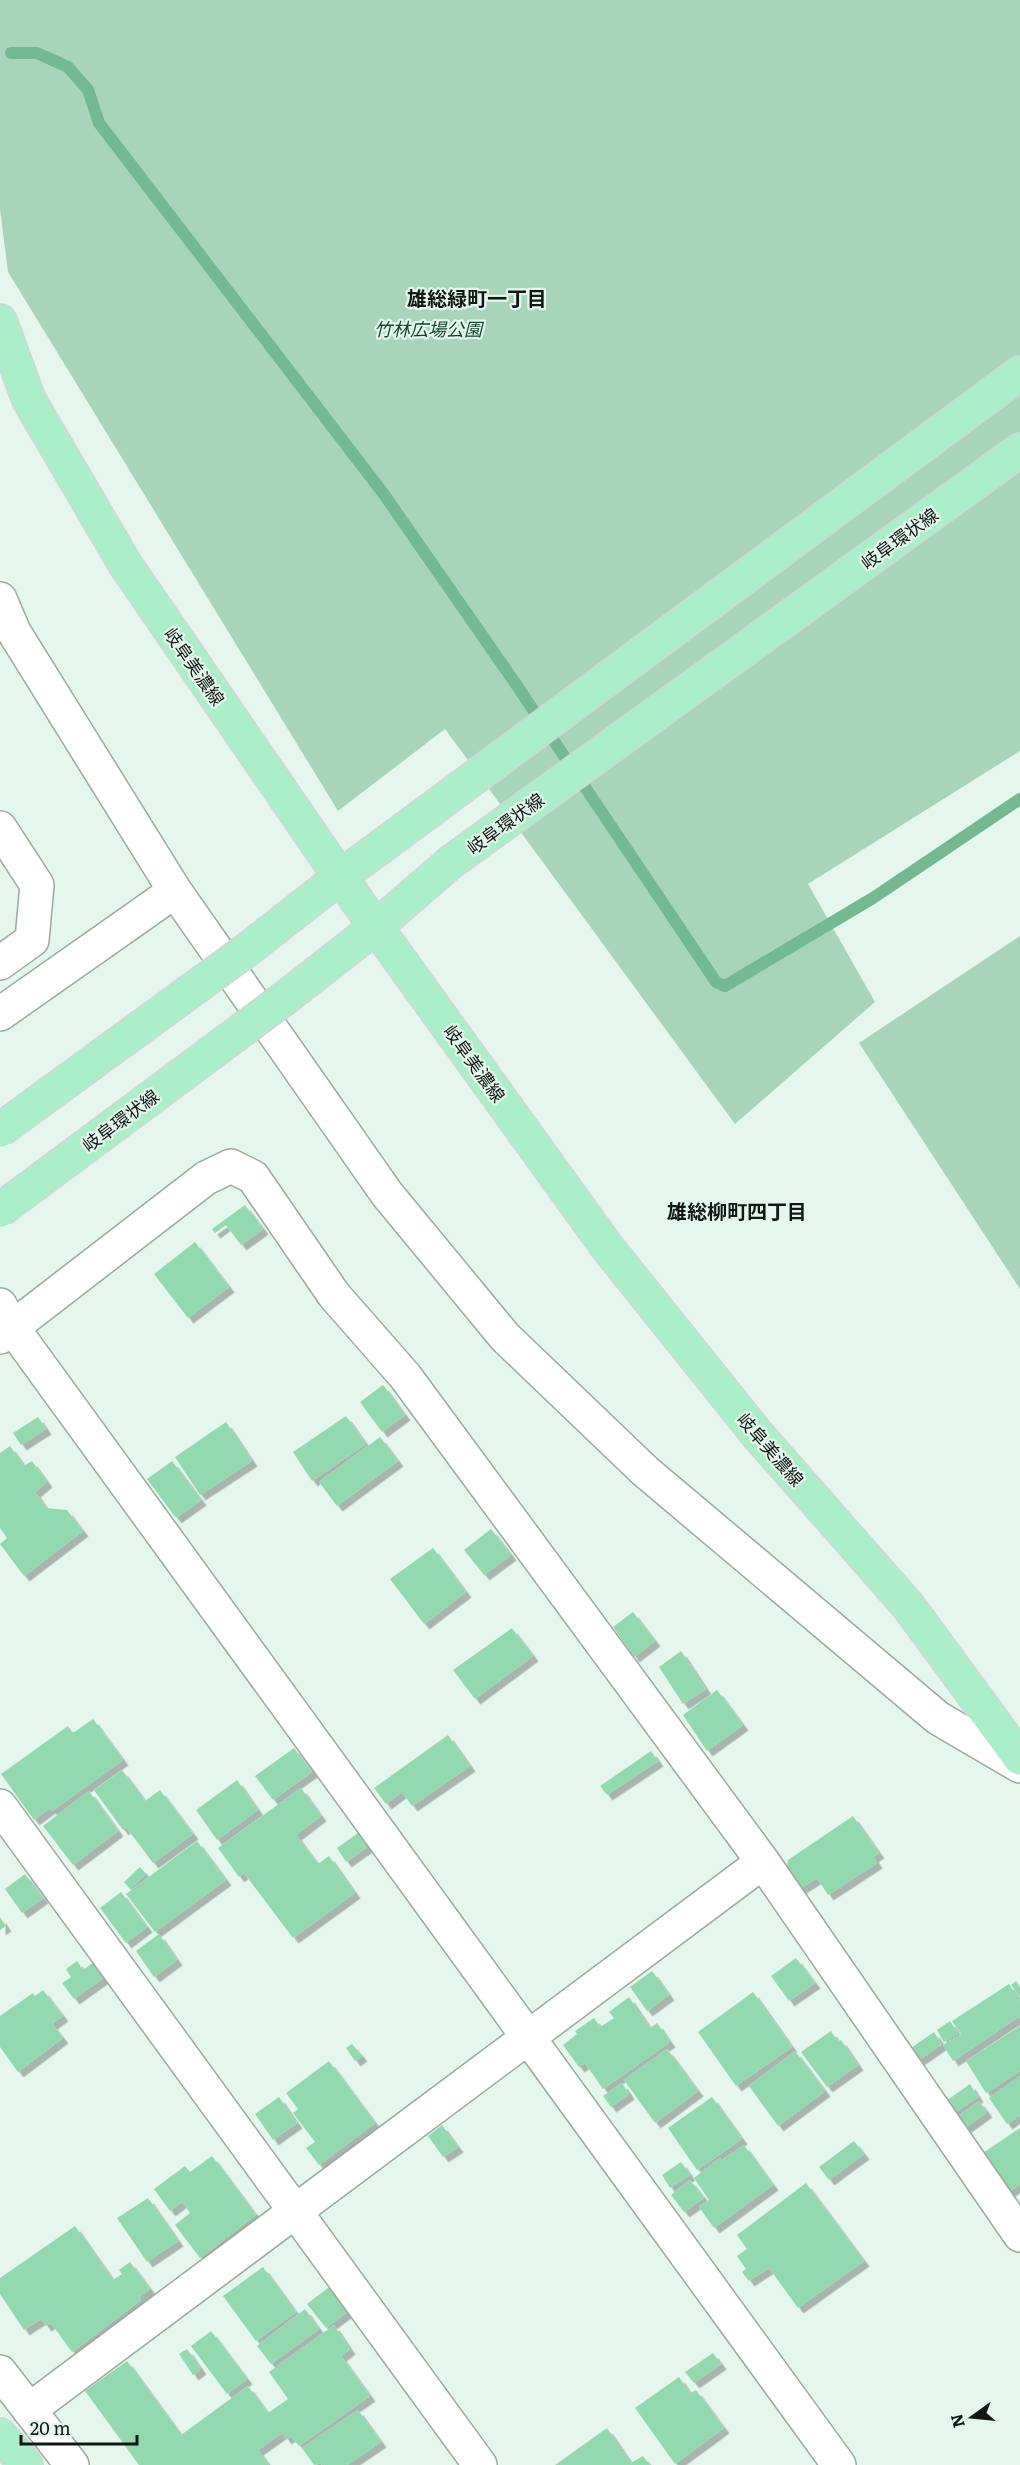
<svg xmlns="http://www.w3.org/2000/svg" width="1020" height="2465" viewBox="0 0 1020 2465" font-family="Literata,'Noto Sans JP',serif">
<style>
.green{fill:#a8d5ba}
.lines{fill:none;stroke-linecap:round;stroke-linejoin:round}
.stream{stroke:#74b992;stroke-width:12}
.building{fill:#93d9b0;filter:url(#shadow)}
.minor-casing{stroke:#99aa9f;stroke-width:36}
.tertiary-casing{stroke:#99aa9f;stroke-width:36}
.primary-casing{stroke:#d4d5d5;stroke-width:36}
.minor{stroke:#fff;stroke-width:33}
.tertiary{stroke:#fff;stroke-width:33}
.primary{stroke:#aaeeca;stroke-width:33}
.primary-bridge-casing{stroke:#d4d5d5;stroke-width:36;stroke-linecap:butt}
.primary-bridge{stroke:#aaeeca;stroke-width:33}
.labels{text-anchor:middle;dominant-baseline:central;stroke-width:4.5;stroke-linejoin:round;paint-order:stroke}
.park-label{font-size:18px;font-style:italic;fill:#0f462c;stroke:#e5f7ec}
.street-label{font-size:18px;fill:#111814;stroke:#e5f7ec}
.neighbourhood-label{font-size:20px;font-weight:bold;fill:#111814;stroke:#e5f7ec}
</style>
<defs>
<filter id="shadow"><feDropShadow dx="5.5" dy="5.5" stdDeviation="0" flood-color="#0004"/></filter>
</defs>
<rect width="100%" height="100%" fill="#e5f7ec"/>
<path class="green" d="M0 0H1020V751L808 884 875 1002 735 1124 445 729 338 811 8 272 0 209Z
M1020 936V1289L859 1043Z"/>
<g class="lines">
<path class="stream" d="M11 53H37L68 67 88 90 99 123 383 493 511 677 716 982 725 986 873 898 1020 799"/>
</g>
<path class="building" d="M245 1205 263 1229 241 1245 226 1225 215 1233 212 1229Z
M195 1242 229 1287 188 1318 154 1274Z
M383 1385 405 1415 382 1432 360 1402Z
M346 1416 366 1444 312 1481 293 1452Z
M38 1417 46 1429 21 1445 13 1433Z
M226 1422 252 1461 200 1495 175 1457Z
M380 1437 398 1461 337 1506 319 1482Z
M10 1446 24 1466 32 1461 47 1482 35 1492 46 1508 67 1510 83 1531 24 1576 0 1544 7 1538 0 1528V1453Z
M172 1461 201 1500 176 1518 147 1479Z
M491 1529 511 1555 484 1575 464 1550Z
M433 1548 466 1592 424 1624 390 1579Z
M633 1612 655 1641 634 1657 613 1627Z
M512 1628 533 1656 475 1699 453 1670Z
M681 1651 706 1689 683 1704 659 1667Z
M717 1690 743 1725 707 1751 683 1715Z
M93 1719 123 1760 52 1811 50 1808 34 1820 1 1774 68 1726 73 1733Z
M448 1735 470 1766 412 1806 402 1792 386 1804 374 1788Z
M294 1748 312 1772 273 1800 255 1776Z
M651 1751 658 1761 607 1795 600 1786Z
M122 1770 145 1801 160 1790 193 1834 153 1863 126 1827 123 1830 94 1790Z
M237 1780 258 1810 217 1840 196 1810Z
M301 1788 321 1816 296 1835 318 1864 329 1856 355 1893 293 1938 244 1873 239 1877 218 1848Z
M89 1791 118 1831 73 1865 43 1826Z
M853 1816 879 1853 873 1857 877 1863 828 1895 817 1878 798 1890 786 1873 788 1860Z
M358 1833 367 1847 346 1862 337 1848Z
M197 1841 226 1880 155 1932 126 1894Z
M140 1867 146 1874 130 1889 124 1882Z
M25 1874 43 1898 22 1913 5 1889Z
M121 1892 147 1927 126 1943 100 1908Z
M0 1917 6 1926 0 1930Z
M159 1934 177 1960 154 1977 136 1951Z
M796 1958 815 1983 789 2001 771 1976Z
M77 1961 83 1970 94 1962 105 1977 74 1999 62 1983 71 1977 66 1969Z
M652 1971 669 1995 647 2011 630 1987Z
M1016 1981 1020 1987V1997L1011 1985Z
M1009 1984 1020 2001V2016L953 2061 943 2045 961 2034 952 2021Z
M43 1990 63 2016 52 2024 63 2038 18 2072 0 2047V2016L33 1993 35 1996Z
M753 1992 792 2047 736 2086 698 2032Z
M629 1997 650 2028 657 2023 670 2042 603 2089 585 2063 579 2067 563 2045 577 2034 575 2031 594 2018 600 2027 614 2018 609 2012Z
M950 2021 958 2033 944 2042 937 2030Z
M1020 2026V2071L986 2093 966 2061Z
M831 2031 838 2042 841 2040 858 2065 827 2087 801 2052Z
M934 2032 942 2044 919 2060 911 2048Z
M352 2044 362 2056 355 2061 346 2048Z
M667 2049 698 2091 655 2123 624 2080Z
M795 2051 825 2091 778 2126 749 2086Z
M329 2061 375 2123 319 2165 306 2148 315 2142 293 2113 298 2109 286 2093Z
M1020 2076V2115L1007 2124 989 2098Z
M622 2083 629 2094 611 2107 603 2096Z
M970 2084 978 2097 954 2113 946 2101Z
M279 2097 297 2123 273 2140 255 2114Z
M712 2097 742 2139 697 2170 668 2128Z
M979 2101 987 2112 965 2128 957 2117Z
M442 2125 458 2147 443 2157 428 2136Z
M1020 2128V2184L1006 2194 980 2155Z
M854 2141 864 2154 829 2180 819 2167Z
M744 2145 773 2185 714 2228 699 2207 709 2200 694 2178 720 2158 721 2161Z
M212 2156 256 2215 200 2258 175 2225 190 2213 182 2202 170 2211 154 2189 185 2166 190 2172Z
M681 2162 690 2175 670 2188 662 2175Z
M690 2180 704 2198 684 2212 671 2195Z
M806 2183 864 2261 798 2308 769 2268 749 2281 742 2272 746 2269 737 2256 747 2249 737 2235Z
M148 2198 178 2241 147 2262 117 2218Z
M75 2226 113 2280 122 2274 119 2270 130 2262 150 2289 139 2297 141 2300 72 2352 51 2323 46 2326 41 2319 24 2330 0 2294V2278Z
M263 2267 296 2312 256 2341 223 2296Z
M329 2287 347 2312 326 2328 307 2304Z
M305 2309 319 2329 271 2364 257 2346Z
M334 2325 350 2349 341 2356 370 2396 299 2446 291 2436 286 2439 282 2433 258 2450 269 2465H139L85 2391 127 2361 181 2435 248 2386 268 2413 288 2399 269 2372Z
M211 2331 247 2379 227 2394 191 2346Z
M187 2349 201 2369 193 2375 179 2354Z
M713 2353 721 2364 694 2383 685 2372Z
M679 2377 690 2393 696 2390 724 2428 675 2464 635 2408Z
M358 2410 381 2442 347 2465H322L321 2463 314 2465 302 2448Z
M607 2428 631 2463 643 2456 650 2465H555Z"/>
<g class="lines">
<defs>
<path id="minor" d="M0 828 37 885 32 940 0 963
M0 1014 175 891
M0 1305 12 1327 839 2465
M0 1337 206 1178 231 1166 253 1177 334 1295 405 1376 763 1862 1020 2235
M0 1806 480 2465
M0 2372 72 2465
M29 2410 763 1862"/>
<path id="tertiary" d="M0 599 14 632 175 891 387 1194 505 1337 645 1471 938 1718 1020 1766"/>
<path id="primary" d="M0 321 29 400 125 564 340 877 607 1247 757 1434 909 1607 1020 1758
M248 949 340 877 1020 373
M285 998 377 926 451 862 1020 450
M0 2435 26 2465"/>
</defs>
<use href="#minor" class="minor-casing"/>
<use href="#tertiary" class="tertiary-casing"/>
<use href="#primary" class="primary-casing"/>
<use href="#minor" class="minor"/>
<use href="#tertiary" class="tertiary"/>
<use href="#primary" class="primary"/>
<defs>
<path id="primary-bridge" d="M0 1130 248 949
M0 1210 285 998"/>
</defs>
<use href="#primary-bridge" class="primary-bridge-casing"/>
<use href="#primary-bridge" class="primary-bridge"/>
</g>
<g class="labels">
<g class="park-label">
<text x="428" y="328">竹林広場公園</text>
</g>
<g class="street-label">
<text transform="translate(899 538) rotate(-36)">岐阜環状線</text>
<text transform="translate(195 666) rotate(55)">岐阜美濃線</text>
<text transform="translate(505 823) rotate(-36)">岐阜環状線</text>
<text transform="translate(475 1063) rotate(54)">岐阜美濃線</text>
<text transform="translate(120 1120) rotate(-37)">岐阜環状線</text>
<text transform="translate(771 1449) rotate(49)">岐阜美濃線</text>
</g>
<g class="neighbourhood-label">
<text x="477" y="297">雄総緑町一丁目</text>
<text x="737" y="1210">雄総柳町四丁目</text>
</g>
</g>
<g transform="translate(972 2417) rotate(255)" stroke="#e5f7ec" stroke-width="4.5" paint-order="stroke">
<path d="M0-4.5L10 22L0 15L-10 22Z" fill="#111814"/>
<text y="-9" font-size="16" font-weight="bold" text-anchor="middle" fill="#111814">N</text>
</g>
<path d="M21 2435v9h116v-9" fill="none" stroke="#111814" stroke-width="3"/>
<text x="30" y="2435" font-size="18" fill="#111814" stroke="#e5f7ec" stroke-width="4.5" paint-order="stroke">20 m</text>
</svg>
